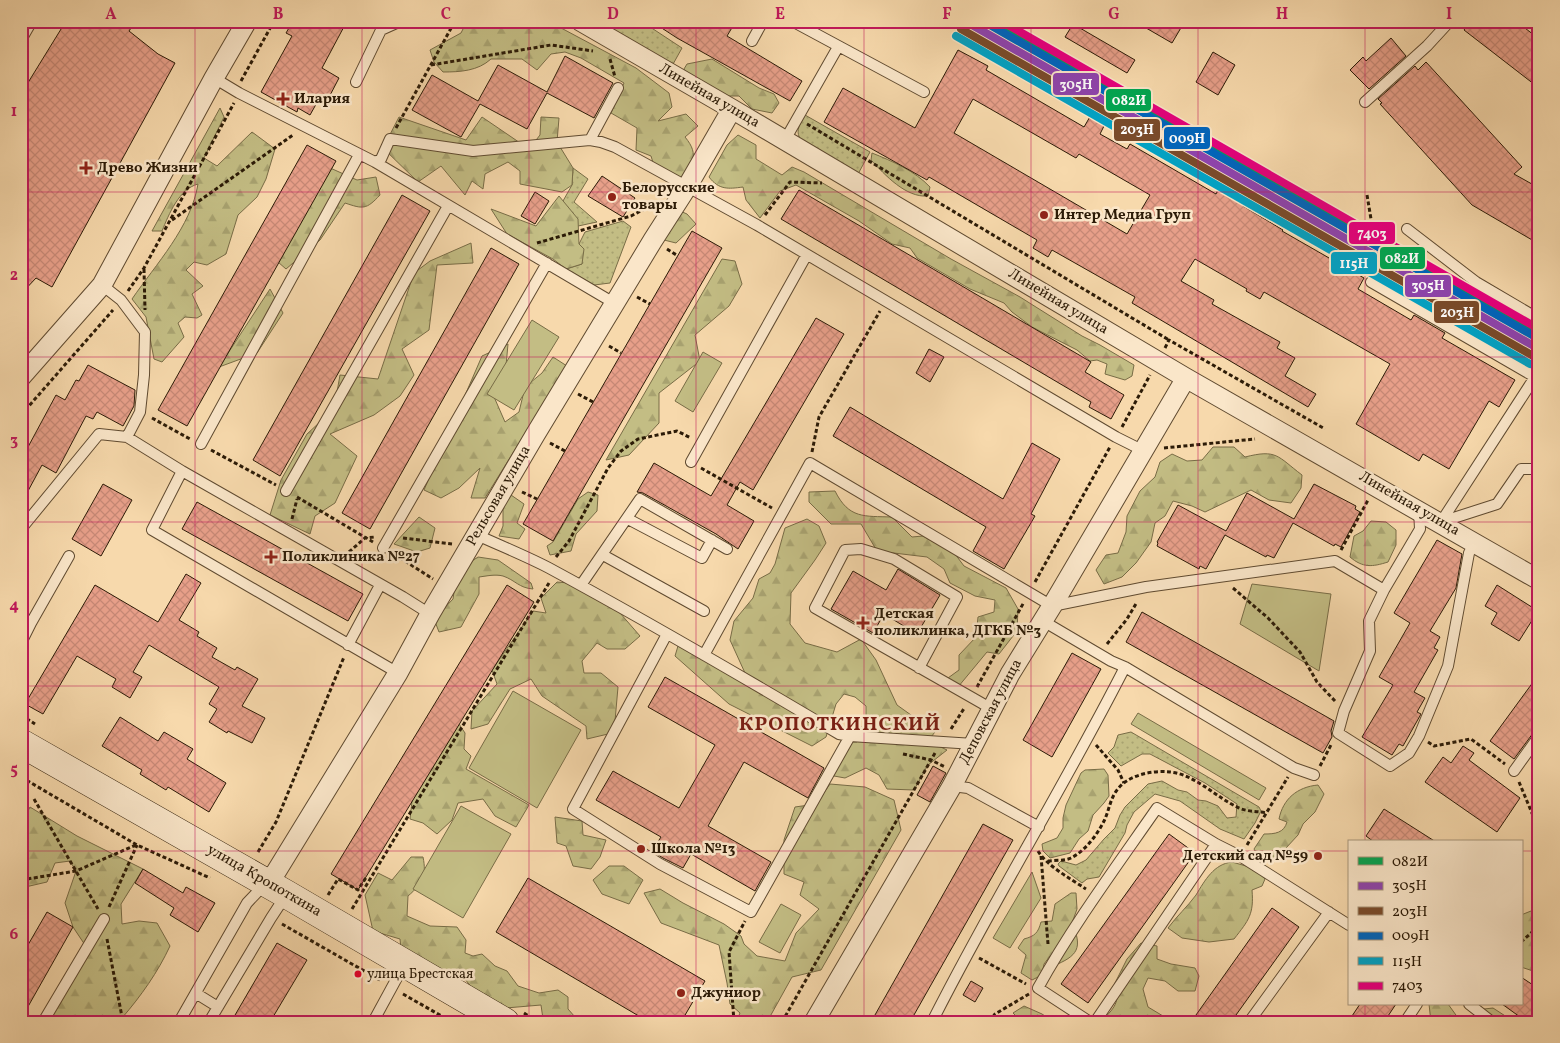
<svg xmlns="http://www.w3.org/2000/svg" width="1560" height="1043" viewBox="0 0 1560 1043" font-family="Vollkorn,serif">
<style>
.grass{fill:url(#grass-dots);stroke:#786c46}
.forest{fill:url(#forest-firs);stroke:#786c46}
.park{fill:#c3bd84;stroke:#786c46}
.building{fill:url(#building-cross-hatch);stroke:#2c1b07;fill-rule:evenodd}
.lines{fill:none;stroke-linecap:round;stroke-linejoin:round}
.service-casing{stroke:#5f4a30;stroke-width:12}
.minor-casing{stroke:#5f4a30;stroke-width:21}
.secondary-casing{stroke:#2c1b07;stroke-width:29}
.path{stroke:#2c1b07;stroke-width:3;stroke-dasharray:4 2.5;stroke-linecap:butt}
.service{stroke:#fae6c9;stroke-width:10}
.minor{stroke:#fae6c9;stroke-width:19}
.secondary{stroke:#fae6c9;stroke-width:28}
.rail-1-casing{stroke:#fae6c9;stroke-width:11}
.rail-2-casing{stroke:#fae6c9;stroke-width:11}
.rail-3-casing{stroke:#fae6c9;stroke-width:11}
.rail-4-casing{stroke:#fae6c9;stroke-width:11}
.rail-5-casing{stroke:#fae6c9;stroke-width:11}
.rail-6-casing{stroke:#fae6c9;stroke-width:11}
.rail-1{stroke:#00a651;stroke-width:8}
.rail-2{stroke:#8e44ad;stroke-width:8}
.rail-3{stroke:#7a4b2a;stroke-width:8}
.rail-4{stroke:#0065bd;stroke-width:8}
.rail-5{stroke:#02a2c4;stroke-width:8}
.rail-6{stroke:#e5007d;stroke-width:8}
.grid{fill:none;stroke:#c2185b;stroke-width:1;stroke-opacity:0.55}
.poi-dot{fill:#8f2418;stroke:#fae6c9;stroke-width:2}
.bus-dot{fill:#e4002b;stroke:#fae6c9;stroke-width:2}
.labels{text-anchor:middle;dominant-baseline:central;stroke-width:5;stroke-linejoin:round;paint-order:stroke}
.bus-label{font-size:14px;fill:#2c1b07;stroke:#fae6c9;text-anchor:start}
.street-label{font-size:15px;fill:#2c1b07;stroke:#fae6c9}
.poi-label{font-size:15px;font-weight:bold;fill:#2c1b07;stroke:#fae6c9;text-anchor:start}
.district-label{font-size:20px;font-weight:bold;letter-spacing:1px;fill:#7a1f14;stroke:#fae6c9}
.line-badge{stroke:#fae6c9;stroke-width:2}
.badge-label{font-size:14px;text-anchor:middle;font-weight:bold;fill:#fff}
.neatline{fill:none;stroke:#c2185b;stroke-width:2}
.grid-label{font-size:16px;text-anchor:middle;font-weight:bold;fill:#c2185b}
</style>
<defs>
<pattern id="grass-dots" width="8" height="8" patternUnits="userSpaceOnUse" patternTransform="scale(1.25)"><rect width="8" height="8" fill="#c3bd84"/><path d="M2 2h.1M6 6h.1" fill="none" stroke="#a8a270" stroke-width="1.8" stroke-linecap="round"/></pattern>
<pattern id="forest-firs" width="22" height="20" patternUnits="userSpaceOnUse" patternTransform="scale(1.25)"><rect width="22" height="20" fill="#c3bd84"/><path d="M5 1l3.5 6h-7zM16 11l3.5 6h-7z" fill="#a8a270"/></pattern>
<pattern id="building-cross-hatch" width="8" height="8" patternUnits="userSpaceOnUse" patternTransform="scale(1.25)"><rect width="8" height="8" fill="#e79f89"/><path d="M0 0l8 8M0 8l8-8" fill="none" stroke="#c68875"/></pattern>
</defs>
<rect width="100%" height="100%" fill="#f7d9ac"/>
<filter id="stains"><feTurbulence type="fractalNoise" baseFrequency=".004" numOctaves="4"/><feColorMatrix values="0 0 0 0 .2 0 0 0 0 .09 0 0 0 0 .02 0 0 0 .5 -.17"/></filter>
<radialGradient id="worn" r=".72"><stop offset=".6" stop-color="#630" stop-opacity="0"/><stop offset="1" stop-color="#630" stop-opacity=".3"/></radialGradient>
<path class="grass" d="M595 21H641L682 48 672 66Z
M805 115 870 152 858 174 802 141C794 132 800 124 805 115Z
M573 168 588 179 574 202 597 222 545 233 572 185Z
M623 221 631 227 610 283 594 285 566 269 582 264 579 244 585 232Z
M1131 732 1259 807 1261 811 1255 823 1244 839 1220 829 1180 801 1155 794 1134 812 1127 825 1125 833 1099 877 1087 879 1082 883 1059 866 1058 864 1061 861 1076 865 1086 860 1104 839 1115 828 1120 815 1125 807 1148 784 1162 781 1178 790 1187 792 1198 800 1206 801 1218 806 1227 818 1236 817 1237 804 1205 783 1150 754H1142L1121 766 1108 753 1114 747 1118 735Z"/>
<path class="forest" d="M467 21H548L636 68 669 93 672 107 658 121 686 114 698 126 685 137C701 156 691 165 680 184L655 169 651 156 636 150 637 128 611 113 624 83 581 58 565 52 551 54 537 70 522 59H491C478 71 460 72 443 72L434 62 430 50 461 33Z
M712 59 759 88 774 94 779 103 772 113 752 109 739 96H721L690 79 684 69 687 64Z
M220 108 224 117 204 158 217 166 252 132 275 149 266 179 257 197 238 215 226 254 207 265 194 262 186 270 203 286 192 294 202 315 197 318 185 317 178 323 184 337 162 362 154 359 146 317 132 299C156 264 191 227 198 184 179 189 169 214 162 231H152Z
M399 117 466 140 482 117 529 149 540 135 541 117 559 118 557 142 573 168 572 185 562 192 520 184V171L508 162 485 174 483 189 472 181 465 195 441 166 418 182 383 148Z
M738 135 756 145V159L782 175 792 167 804 172 951 259 1020 297 1082 336 1100 345 1134 365 1132 376 1125 380 1105 374 1107 364 1097 360 1090 361 1077 350 1032 327 1012 312 1004 303 970 289 917 258 910 248 892 244 859 221 796 185 780 191 760 218 746 200 743 187C728 189 719 190 709 177L727 145Z
M872 153C892 161 915 171 930 187L928 196C906 198 885 175 871 160Z
M328 167 357 180 376 177 380 195C366 210 363 209 345 203L320 240 286 269 278 262Z
M559 196 578 219 579 244 584 249 582 264 566 269 553 259 507 234 491 209 536 226Z
M680 211 687 214 696 224 676 243 664 240Z
M471 243 473 263 437 265 429 330 402 349 414 375 400 396 374 415 330 434 357 456 335 503 315 516 310 534 270 515 281 480 307 434 334 409 340 375 378 379 414 273 430 261Z
M722 259 735 261 742 284 729 306 695 335 700 361 659 393V423L629 455 606 460Z
M270 289 283 313 257 353 219 367Z
M508 344 506 366 491 390 505 422 519 412 525 387 542 373 553 357 567 366 485 498H471L480 468 459 488 441 498 424 490 482 356Z
M1213 447H1234L1245 457C1277 449 1277 456 1302 475L1301 488 1291 503 1269 500 1251 490 1205 512 1192 506 1173 501 1165 516 1155 523 1151 542 1136 563 1122 577 1104 584 1096 570 1106 555 1118 553 1126 532 1127 516 1140 491 1155 477 1160 462 1172 454 1187 461 1202 460Z
M835 491C849 519 864 516 892 517L912 537 923 536 955 554 964 566 1006 588 1018 609 1017 631 999 654 987 652 958 687 950 684 948 678 959 670V655L976 637 978 617 994 612 995 600 975 596 950 583 944 569 927 557 877 551 861 524H831L809 502V492Z
M588 492 598 495 597 511 576 534 571 551 550 555 547 546 553 542 578 499Z
M511 495 524 504 517 523 525 529 519 539 499 536 503 526V507Z
M419 517 435 528 430 548 417 552 394 544Z
M807 519 819 526 826 543 815 560 791 593 790 624 805 643 837 652 861 639 876 660 897 705 918 720 938 715V728L928 741 947 750 928 765 914 790 887 789 879 775 866 768 845 778 834 776 832 765 840 743 857 742 866 715V706L855 697 844 694 836 704 826 737 812 746 729 704 675 656 678 646 745 673 730 640 734 621 753 598 759 579 770 573 775 564 785 528Z
M1371 521 1386 522 1396 530V545L1388 562C1372 567 1363 568 1350 557L1354 536 1363 531Z
M478 557 498 560 531 583 533 589C519 588 515 580 503 576 495 574 487 576 479 577V594L461 627 439 632 434 619 453 599 455 585 466 565Z
M557 582 569 583 606 603 620 613 640 636 625 649H607L597 643 582 661 584 673H601L618 687 615 721 608 734 587 739 586 726 542 696 531 679 510 689 488 724 471 729 472 711 497 684 492 670 533 611 546 613 541 598Z
M459 724 465 733 464 749 471 756 466 769 529 805 516 827 495 816 483 799 458 803 452 820 437 834 423 823 410 819 412 801Z
M1104 769 1108 775 1109 796 1104 803 1093 815 1088 831 1079 839 1070 853 1050 858 1043 851 1042 844 1057 838 1063 828V818L1066 805 1081 773 1085 770Z
M830 784 865 787 894 800 901 830 821 970 792 977 767 1022H736L740 1013 730 1004 727 983 719 945 661 923 644 893 660 889 683 903 724 924 741 936 744 944 757 956 785 961 796 933 819 909 800 895 804 882 784 874V840L795 807 816 804Z
M1318 785 1324 794 1315 812 1303 824 1298 835 1274 861 1258 857 1254 849 1264 834C1275 834 1284 833 1287 822L1279 819C1283 799 1297 787 1318 785Z
M30 807 77 836 143 869 121 904 122 924 139 921 157 923 170 946C158 972 141 996 122 1018L121 1022H44L87 948 73 927 65 903 76 871 70 861 55 863 47 882 21 888V824Z
M555 817 582 821 583 835 606 840 600 857 591 869 573 866 566 846 557 843Z
M411 857H423C427 876 422 884 408 896L407 916 430 926 457 927 466 940 465 953 473 956 482 954 495 966 507 971 518 986 539 993 558 990 568 997V1009L575 1017 572 1022H558L543 1019 541 1005 494 1009 483 1002 461 974 429 972 402 959 400 939 373 931 365 895 378 873 392 880Z
M1232 862 1253 868 1265 879 1262 886 1252 890C1254 914 1249 920 1234 939L1209 942 1182 938 1168 928C1176 917 1188 906 1196 895 1205 880 1214 864 1232 862Z
M609 866H624L643 880 629 904 602 894 593 880Z
M1071 893H1076L1077 909 1072 923C1083 948 1078 956 1053 966L1050 956 1044 964 1042 975 1032 980 1021 973 1026 955 1018 948 1024 939C1035 936 1038 933 1041 922L1052 921 1055 904Z
M1531 911 1539 915V973L1521 967V915Z
M1141 943 1157 946V959L1171 964 1195 968 1199 976 1195 991H1178L1165 981 1148 978 1143 989 1148 1007 1163 1016 1165 1022H1100C1114 1009 1121 1002 1115 983L1127 959Z
M1429 1004H1448L1461 1022H1431Z
M1024 1006 1042 1014 1054 1022H1022L1013 1013Z
M1493 1008 1513 1021 1514 1022H1481L1482 1020 1484 1009Z"/>
<path class="park" d="M532 320 559 337 514 410 487 394Z
M703 352 722 363 693 412 675 401Z
M1252 584 1331 594 1319 671 1240 624Z
M513 691 581 730 537 808 469 768Z
M1138 713 1266 788 1259 800 1131 724Z
M461 806 511 834 463 918 413 889Z
M1032 872 1041 898 1010 948 993 938Z
M781 904 801 915 780 953 759 942Z"/>
<path class="building" d="M66 21H136L129 31 158 54 175 63 52 287 36 278 21 294V94Z
M293 21H347L322 68 339 78 326 103 319 99 310 115 298 108 297 112 261 92 292 36 286 33Z
M651 21H736L727 36 802 81 790 101 677 38Z
M1134 21H1185L1172 43Z
M1471 21H1516L1539 39V88L1464 30Z
M1073 24 1135 60 1127 73 1065 37Z
M1391 38 1406 56 1369 89 1350 70 1363 57 1366 61Z
M958 50 988 66 986 70 1084 127 1091 115 1105 124 1100 134 1127 149 1130 144 1216 194 1219 188 1245 203 1243 206 1283 230 1282 231 1364 278 1358 289 1411 320 1414 315 1445 333 1442 338 1515 380 1499 407 1489 401 1449 469 1423 454 1419 461 1356 424 1390 364 1264 292 1260 299 1246 291 1247 289 1195 259 1181 281 1214 300 1212 304 1280 342 1277 348 1295 358 1285 376 1316 394 1308 407 1132 303 1135 297 1052 250 1048 257 1033 248 1037 240 929 177 927 180 824 122 843 88 915 128ZM973 99 1076 158 1079 154 1150 195 1127 234 954 133Z
M1213 52 1235 65 1218 95 1196 82Z
M565 56 613 83 594 118 547 93 527 129 480 104 461 137 412 110 432 75 478 101 498 65 547 92Z
M1426 62 1522 167 1514 174 1539 188V244L1472 205 1380 104 1382 103 1378 99 1415 66 1418 70Z
M307 145 336 161 187 426 158 410Z
M602 176 635 198 623 217 588 196Z
M799 190 1091 362 1085 372 1124 395 1111 419 1089 407 1091 402 781 219Z
M535 192 549 201 535 224 521 216Z
M402 195 430 211 280 476 253 460Z
M692 231 722 248 553 541 523 524Z
M491 248 519 264 370 529 342 513Z
M816 318 844 334 753 490 740 482 727 505 754 521 738 549 716 534 643 493 637 492 654 463 711 496Z
M929 349 944 357 930 382 916 373Z
M88 365 135 390 134 406 123 426 97 412 93 419 86 416 56 473 42 465 21 504V460L56 395 65 400 76 380 79 381Z
M850 407 1003 499 1032 443 1060 459 1031 514 1035 516 1004 569 973 551 986 527 833 436Z
M103 484 132 500 101 556 72 539Z
M1314 484 1356 506 1355 509 1360 512 1341 547 1335 544 1334 546 1293 523 1274 558 1267 555 1266 557 1225 535 1206 569 1200 566 1199 569 1157 546 1158 543 1157 542 1178 505 1226 531 1247 493 1294 519Z
M197 502 363 594 348 621 182 529Z
M1437 540 1462 554 1456 588 1430 631 1440 637 1434 648 1438 650 1414 692 1425 698 1417 712 1421 714 1403 746 1399 744 1392 755 1362 737 1393 685 1379 677 1410 623 1394 613Z
M898 569 940 595 917 634 884 614 873 633 831 609 853 571 886 590Z
M186 574 201 583 179 620 199 632 197 636 217 648 212 657 235 670 237 667 258 679 242 706 265 718 252 743 228 731 227 733 209 722 217 709 209 704 219 687 149 645 133 672 142 677 130 698 112 687 116 679 77 656 43 714 25 704 95 585 158 622Z
M507 585 534 602 358 890 331 874Z
M1497 585 1538 611 1519 641 1491 624 1497 613 1485 606Z
M1142 612 1334 721 1331 731 1332 737 1323 753 1126 642Z
M1072 653 1101 669 1052 757 1023 740Z
M1539 674V725L1514 759 1490 741Z
M665 677 824 768 808 798 744 762 708 826 771 862 755 891 691 854 683 868 663 858 652 851 661 837 596 800 613 771 679 808 715 745 648 707Z
M120 717 158 741 164 732 193 749 187 759 226 783 209 812 168 787 166 790 140 774 142 770 102 746Z
M1463 746 1474 753 1469 760 1520 798 1497 832 1425 782 1443 757 1451 763Z
M933 766 946 773 930 802 917 795Z
M1384 809 1436 842H1374L1366 836Z
M983 824 1013 840 910 1022H871Z
M1169 834 1195 853 1088 1003 1061 984Z
M143 869 183 893 186 887 215 903 198 932 170 915 174 908 135 883Z
M528 878 705 981 681 1022H649L496 932Z
M1272 908 1299 927 1231 1022H1191Z
M47 912 73 927 21 1019V957Z
M277 943 307 960 270 1022H231Z
M1521 977 1539 989V1022H1527L1502 1004H1521Z
M971 981 983 988 975 1002 963 995Z
M1360 1004H1396L1384 1022H1348Z"/>
<g class="lines">
<defs>
<path id="service" d="M792 21 924 92
M21 40 32 21
M752 41 763 21
M214 78 239 93 375 162 614 303
M356 82 381 30 401 21
M1365 102 1427 46 1450 21
M590 140 618 88
M785 140 838 47
M375 162 381 159 390 139 473 151 590 140 601 142 615 147 757 225 1116 437 1144 451
M1407 229 1476 282 1539 319
M1371 282 1535 377 1441 522
M102 285 121 300 145 332 144 375 140 412 127 437
M201 444 359 155
M691 462 806 256
M182 471 152 530 398 673
M286 491 448 206
M1419 510 1420 529 1384 590 1369 621 1370 651 1344 711 1338 733 1390 766 1409 753 1419 736 1448 666 1469 553 1475 542
M628 519 702 558 712 540
M1441 522 1497 504 1521 469H1539
M21 529 99 434 127 437 182 471 403 597 430 614
M477 535C501 546 526 556 549 568 647 621 743 677 839 734L850 736 974 744
M383 548 547 263
M603 555 704 611
M581 585 640 499 727 549
M21 617 31 623 21 643
M1043 621 1111 661 1125 667 1294 768 1314 775
M31 623 69 556
M667 634 573 809 660 864 751 912 850 736
M348 645 380 585
M704 655 810 463 1052 606 1146 587 1335 561 1384 590
M919 668 957 597 894 559 861 549 845 550 815 608 992 709
M1514 771 1539 736
M952 786 968 788 1039 827
M197 994 218 1007
M1469 1004 1492 1022
M43 1022 104 919
M179 1022 247 903 266 883
M209 1022 271 918 286 895
M373 1022 404 965
M932 1022C993 901 1064 787 1125 667
M1090 1022 1038 988C1073 925 1116 867 1157 808L1216 844 1240 856 1349 925
M1095 1022 1216 844
M1249 1022 1329 912
M1405 1022 1417 1004"/>
<path id="minor" d="M580 21 732 109 1186 378 1539 580
M21 377 102 285 214 78 247 21
M266 883 276 872 398 673 430 614 535 435 653 240 687 187 732 109
M814 1022 952 786 1010 674 1052 606 1186 378"/>
<path id="secondary" d="M21 743 286 894 505 1022"/>
</defs>
<use href="#service" class="service-casing"/>
<use href="#minor" class="minor-casing"/>
<use href="#secondary" class="secondary-casing"/>
<path class="path" d="M554 21 564 27
M610 59 615 77
M431 65 551 45 593 51
M241 81 274 21
M807 124 1169 340
M396 128 455 21
M1367 195 1372 225 1386 232 1396 230
M765 215 790 182 822 183
M172 220 293 135
M537 243 631 216 654 204
M667 249 678 256
M144 269 145 310
M128 291 144 268 234 103
M637 297 650 304
M609 346 621 353
M1165 348 1169 340 1325 429
M578 394 593 402
M21 415 113 310
M152 418 190 439
M1122 427 1150 375
M550 443 565 451
M1164 448 1255 439
M211 450 276 485
M812 452 819 417 880 311
M701 468 772 508
M522 492 537 499
M297 497 373 542
M292 519 297 499
M403 538 452 544
M1341 550 1368 500
M349 552 365 538 375 537
M394 554 433 579
M556 557 569 541 608 468 621 451 638 439 677 431 691 438
M1035 582 1110 447
M1233 588 1268 618 1300 652 1317 682 1335 701
M1107 644 1127 619 1137 602
M977 687 1024 602
M21 715 35 724
M951 729 965 707
M1428 742 1434 746 1471 739 1505 764
M1096 745 1118 770 1124 783
M903 754 931 760 945 767
M1320 766 1332 743
M21 777 137 845 210 878
M1519 782 1539 830
M34 799 98 909
M1247 845 1288 777
M1038 851C1047 866 1071 879 1086 889
M258 852 276 822 344 657
M669 854 676 846
M1041 856 1048 944
M1048 861C1055 860 1065 861 1071 858 1085 851 1097 835 1104 821 1109 811 1110 799 1117 790 1128 775 1152 770 1170 772 1194 774 1216 797 1237 807 1246 812 1257 811 1267 813
M21 880 76 871 136 845
M328 895 338 879 358 890 367 876
M109 907 137 845
M352 909 549 583
M282 924 380 980
M107 939 123 1022
M1521 942 1539 926
M979 958 1026 984
M403 994 452 1022
M524 1013 538 1022
M734 1022 729 952 745 921
M782 1022 935 753
M989 1022 995 1014 1029 994"/>
<use href="#service" class="service"/>
<use href="#minor" class="minor"/>
<use href="#secondary" class="secondary"/>
<defs>
<path id="rail-1" d="M992 21 1539 337"/>
<path id="rail-2" d="M965 21 1539 349"/>
<path id="rail-3" d="M961 29 1535 357"/>
<path id="rail-4" d="M983 21 1539 339"/>
<path id="rail-5" d="M956 36 1530 364"/>
<path id="rail-6" d="M1001 21 1539 329"/>
</defs>
<use href="#rail-1" class="rail-1-casing"/>
<use href="#rail-2" class="rail-2-casing"/>
<use href="#rail-3" class="rail-3-casing"/>
<use href="#rail-4" class="rail-4-casing"/>
<use href="#rail-5" class="rail-5-casing"/>
<use href="#rail-6" class="rail-6-casing"/>
<use href="#rail-1" class="rail-1"/>
<use href="#rail-2" class="rail-2"/>
<use href="#rail-3" class="rail-3"/>
<use href="#rail-4" class="rail-4"/>
<use href="#rail-5" class="rail-5"/>
<use href="#rail-6" class="rail-6"/>
</g>
<path class="grid" d="M195 21V1022M362 21V1022M529 21V1022M696 21V1022M864 21V1022M1031 21V1022M1198 21V1022M1365 21V842M21 192H1539M21 357H1539M21 522H1539M21 686H1539M21 851H1349M1521 851H1539M1365 1004V1022"/>
<g class="poi-dot">
<path d="M280.5 91.5h5v5h5v5h-5v5h-5v-5h-5v-5h5z"/>
<path d="M83.5 160.5h5v5h5v5h-5v5h-5v-5h-5v-5h5z"/>
<circle cx="612" cy="197" r="5"/>
<circle cx="1044" cy="215" r="5"/>
<path d="M268.5 549.5h5v5h5v5h-5v5h-5v-5h-5v-5h5z"/>
<path d="M860.5 615.5h5v5h5v5h-5v5h-5v-5h-5v-5h5z"/>
<circle cx="641" cy="849" r="5"/>
<circle cx="1318" cy="856" r="5"/>
<circle cx="681" cy="993" r="5"/>
</g>
<circle class="bus-dot" cx="358" cy="974" r="4.5"/>
<g class="labels">
<g class="bus-label">
<text x="367" y="974">улица Брестская</text>
</g>
<g class="street-label">
<text transform="translate(709 96) rotate(30)">Линейная улица</text>
<text transform="translate(1058 302) rotate(31)">Линейная улица</text>
<text transform="translate(499 496) rotate(-60)">Рельсовая улица</text>
<text transform="translate(1409 504) rotate(30)">Линейная улица</text>
<text transform="translate(991 712) rotate(-62)">Деповская улица</text>
<text transform="translate(264 881) rotate(30)">улица Кропоткина</text>
</g>
<g class="poi-label">
<text x="294" y="99">Илария</text>
<text x="97" y="168">Древо Жизни</text>
<text x="622" y="188">Белорусские<tspan x="622" dy="17">товары</tspan></text>
<text x="1054" y="215">Интер Медиа Груп</text>
<text x="282" y="557">Поликлиника №27</text>
<text x="874" y="614">Детская<tspan x="874" dy="17">поликлинка, ДГКБ №3</tspan></text>
<text x="651" y="849">Школа №13</text>
<text x="1308" y="856" text-anchor="end">Детский сад №59</text>
<text x="691" y="993">Джуниор</text>
</g>
<g class="district-label">
<text x="840" y="725">КРОПОТКИНСКИЙ</text>
</g>
</g>
<g class="line-badge">
<rect x="1052" y="72" width="48" height="24" rx="5" fill="#8e44ad"/>
<rect x="1105" y="88" width="47" height="24" rx="5" fill="#00a651"/>
<rect x="1113" y="118" width="48" height="24" rx="5" fill="#7a4b2a"/>
<rect x="1163" y="126" width="48" height="24" rx="5" fill="#0065bd"/>
<rect x="1348" y="221" width="48" height="24" rx="5" fill="#e5007d"/>
<rect x="1379" y="246" width="47" height="24" rx="5" fill="#00a651"/>
<rect x="1330" y="251" width="48" height="24" rx="5" fill="#02a2c4"/>
<rect x="1404" y="274" width="48" height="24" rx="5" fill="#8e44ad"/>
<rect x="1433" y="300" width="47" height="24" rx="5" fill="#7a4b2a"/>
</g>
<g class="badge-label">
<text x="1076" y="89">305Н</text>
<text x="1129" y="105">082И</text>
<text x="1137" y="134">203Н</text>
<text x="1187" y="143">009Н</text>
<text x="1372" y="238">7403</text>
<text x="1402" y="263">082И</text>
<text x="1354" y="268">115Н</text>
<text x="1428" y="290">305Н</text>
<text x="1457" y="317">203Н</text>
</g>
<rect width="1560" height="1043" fill="none" stroke="#f7d9ac" stroke-width="55"/>
<rect x="1348" y="840" width="175" height="165" fill="#fae6c9" stroke="#a8957b"/>
<rect x="1358" y="857" width="25" height="8" fill="#00a651" stroke="#a8957b"/>
<text x="1392" y="866" font-size="15" fill="#2c1b07">082И</text>
<rect x="1358" y="882" width="25" height="8" fill="#8e44ad" stroke="#a8957b"/>
<text x="1392" y="890" font-size="15" fill="#2c1b07">305Н</text>
<rect x="1358" y="907" width="25" height="8" fill="#7a4b2a" stroke="#a8957b"/>
<text x="1392" y="916" font-size="15" fill="#2c1b07">203Н</text>
<rect x="1358" y="932" width="25" height="8" fill="#0065bd" stroke="#a8957b"/>
<text x="1392" y="940" font-size="15" fill="#2c1b07">009Н</text>
<rect x="1358" y="957" width="25" height="8" fill="#02a2c4" stroke="#a8957b"/>
<text x="1392" y="966" font-size="15" fill="#2c1b07">115Н</text>
<rect x="1358" y="982" width="25" height="8" fill="#e5007d" stroke="#a8957b"/>
<text x="1392" y="990" font-size="15" fill="#2c1b07">7403</text>
<rect x="28" y="28" width="1504" height="988" class="neatline"/>
<g class="grid-label">
<text x="111" y="19">A</text>
<text x="278" y="19">B</text>
<text x="446" y="19">C</text>
<text x="613" y="19">D</text>
<text x="780" y="19">E</text>
<text x="947" y="19">F</text>
<text x="1114" y="19">G</text>
<text x="1282" y="19">H</text>
<text x="1449" y="19">I</text>
<text x="14" y="116">1</text>
<text x="14" y="280">2</text>
<text x="14" y="445">3</text>
<text x="14" y="610">4</text>
<text x="14" y="774">5</text>
<text x="14" y="939">6</text>
</g>
<rect width="100%" height="100%" filter="url(#stains)"/>
<rect width="100%" height="100%" fill="url(#worn)"/>
</svg>
